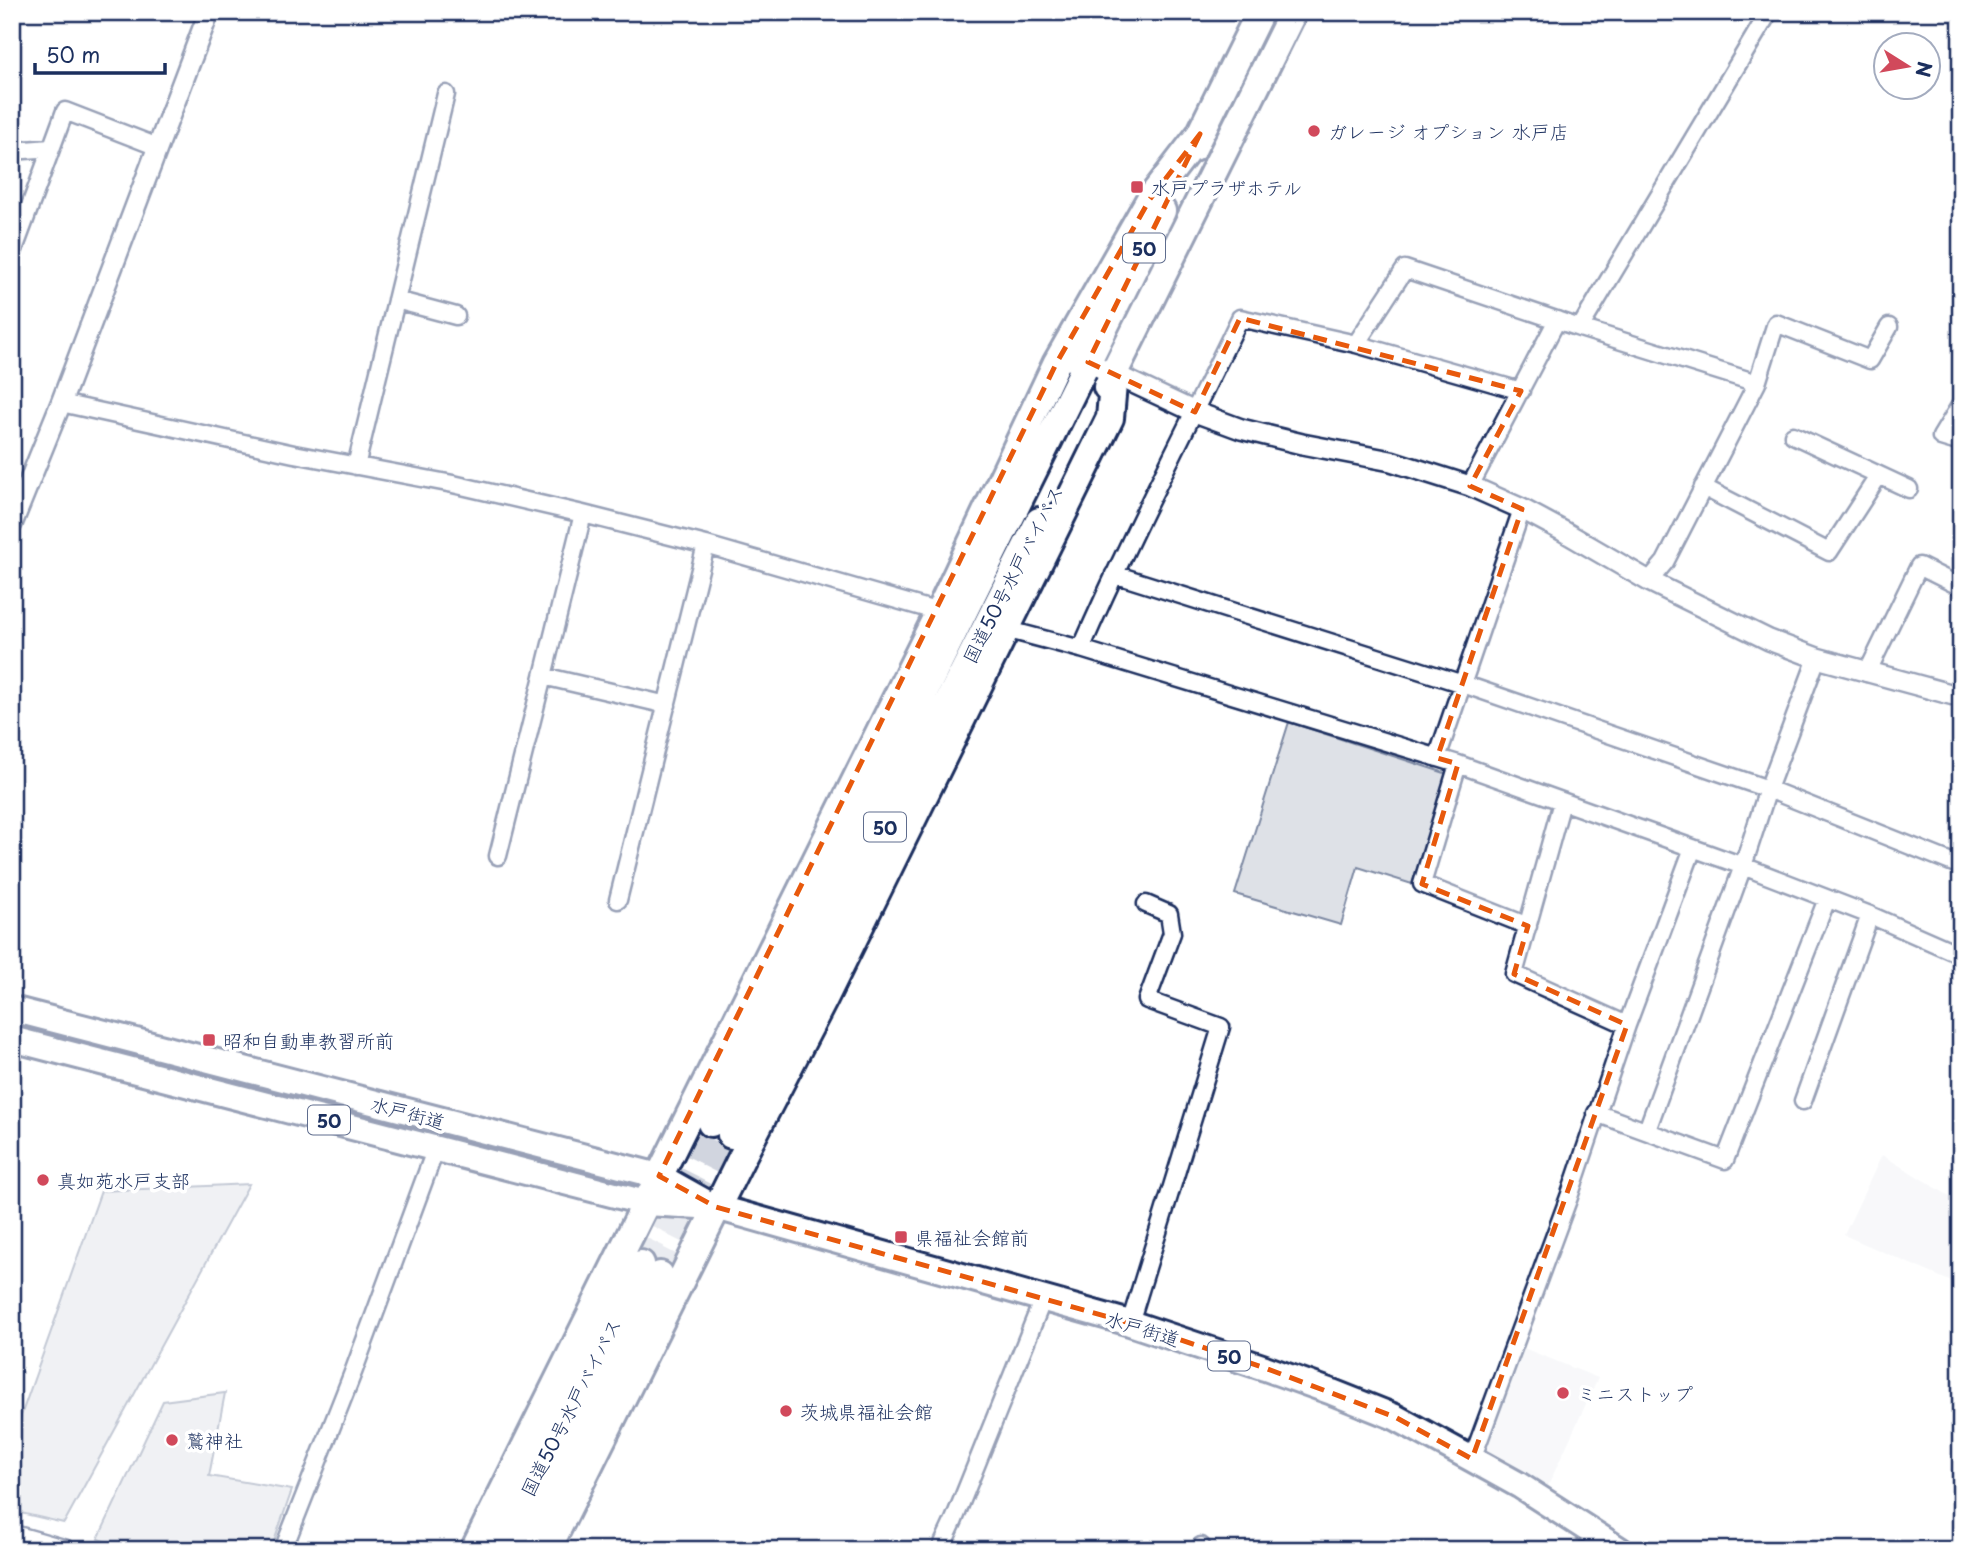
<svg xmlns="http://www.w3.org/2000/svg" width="1973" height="1562" viewBox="0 0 1973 1562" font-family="'Playpen Sans','Klee One',sans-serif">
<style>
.built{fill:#eff0f4}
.green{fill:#dee1e7;stroke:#7c88a2;stroke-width:2}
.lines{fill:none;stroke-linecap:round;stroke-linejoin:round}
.trunk-tunnel{stroke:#d1d5df;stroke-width:26;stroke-dasharray:26 13;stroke-linecap:butt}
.minor-casing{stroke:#1b2f5e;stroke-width:21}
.tertiary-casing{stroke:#1b2f5e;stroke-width:24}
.primary-casing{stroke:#1b2f5e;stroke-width:30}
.trunk-casing{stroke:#1b2f5e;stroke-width:32}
.minor{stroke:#fff;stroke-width:16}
.tertiary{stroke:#fff;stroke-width:19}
.primary{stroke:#fff;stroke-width:24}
.trunk{stroke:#fff;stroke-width:26}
.marked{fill:none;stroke:#e8590c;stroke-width:5;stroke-dasharray:14 9;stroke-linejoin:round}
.poi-dot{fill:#d1495b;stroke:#fff;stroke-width:2.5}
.labels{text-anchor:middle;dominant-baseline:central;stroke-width:7;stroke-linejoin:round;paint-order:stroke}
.shield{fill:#fff;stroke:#5f6d8e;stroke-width:2}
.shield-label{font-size:18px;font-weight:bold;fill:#1b2f5e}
.poi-label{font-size:19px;fill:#1b2f5e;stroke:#fff;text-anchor:start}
.street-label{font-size:19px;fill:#1b2f5e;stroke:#fff}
</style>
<rect width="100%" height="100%" fill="#fff"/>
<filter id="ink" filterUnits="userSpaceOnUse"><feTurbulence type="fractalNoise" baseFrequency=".0143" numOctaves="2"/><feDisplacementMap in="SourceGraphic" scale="14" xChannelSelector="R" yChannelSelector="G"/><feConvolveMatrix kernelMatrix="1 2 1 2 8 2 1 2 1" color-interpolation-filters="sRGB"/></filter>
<g filter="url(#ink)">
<path class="built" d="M1882 1155 1961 1203V1286L1844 1235Z
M1521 1347 1598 1378 1547 1488 1482 1451Z"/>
<path class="green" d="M1289 722 1448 774 1412 884 1358 867 1341 925 1235 894Z
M249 1184 64 1523 12 1511V1441L101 1191Z
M225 1393 209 1476 292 1490 271 1550H132L98 1539 163 1401Z"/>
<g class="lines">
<path class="trunk-tunnel" d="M641 1264 711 1123
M660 1275 731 1135"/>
<defs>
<path id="minor" d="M12 151 51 148
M12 255 65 111 158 147
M396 300 456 316
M1580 328 1769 12
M1356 344 1521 391
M1757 383 1776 323 1870 360 1889 327
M61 403 294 454 453 484 583 514 706 545 939 612
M1961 404 1941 437 1961 443
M1793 435 1909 489
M356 466 446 94
M1470 486 1557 320
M1703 487 1829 552 1879 475
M1114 574 1463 684 1768 789 1961 866
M1005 629 1081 649 1458 764 1743 866 1870 915 1961 955
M1081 649C1130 536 1187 428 1240 318L1356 344 1405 269 1580 328 1757 383 1665 562 1649 581
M1867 673 1919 566 1961 587
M543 676 583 514
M1437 758 1522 509
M1458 764 1422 884 1528 926
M1562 802 1514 974 1627 1025
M498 856 543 676 667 705
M618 900 706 545
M1803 1101 1870 915
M1596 1113 1725 1160 1827 899
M1647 1130 1743 866 1768 789 1817 658
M1130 1323 1221 1027 1147 1000 1172 933 1169 914 1146 904
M1472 1459 1569 1197 1627 1025 1693 848
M283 1550 354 1370 436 1148
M940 1550 954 1520 1043 1299
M1199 1550 1201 1546"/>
<path id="tertiary" d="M1075 363 1088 362 1195 412 1241 429 1302 444 1391 461 1470 486 1522 509 1563 531 1649 581 1769 640 1817 658 1961 697
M12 524 61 403 209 12
M12 1535 65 1550"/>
<path id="primary" d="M12 1009 659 1176 709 1204
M12 1039 646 1203 716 1207 1130 1323 1265 1368 1332 1392 1395 1417 1472 1459 1519 1485 1620 1550"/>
<path id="trunk" d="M1193 148 1260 12
M1107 387 1293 12
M711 1123 1162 211
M731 1135 1039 521
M474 1550 939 612 1056 364 1150 199 1200 134
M499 1550 641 1264
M524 1550 660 1275
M547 1550 741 1159 823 1001 1110 418 1114 373"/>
</defs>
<use href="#minor" class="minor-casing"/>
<use href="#tertiary" class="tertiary-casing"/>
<use href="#primary" class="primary-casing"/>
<use href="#trunk" class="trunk-casing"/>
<use href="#minor" class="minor"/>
<use href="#tertiary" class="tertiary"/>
<use href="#primary" class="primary"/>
<use href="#trunk" class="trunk"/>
</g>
</g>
<path d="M0 0H1973V1562H0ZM1200 134 1088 362 1195 412 1240 318 1521 391 1470 486 1522 509 1437 758 1458 764 1422 884 1528 926 1514 974 1627 1025 1472 1459 1395 1417 1265 1368 1130 1323 716 1207 659 1176 1056 364 1150 199Z" fill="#fff" fill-opacity=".55" fill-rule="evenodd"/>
<path class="marked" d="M1200 134 1088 362 1195 412 1240 318 1521 391 1470 486 1522 509 1437 758 1458 764 1422 884 1528 926 1514 974 1627 1025 1472 1459 1395 1417 1265 1368 1130 1323 716 1207 659 1176 1056 364 1150 199Z"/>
<g class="poi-dot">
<circle cx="1314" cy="131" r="7"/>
<rect x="1130" y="180" width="14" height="14" rx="3.5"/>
<rect x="202" y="1033" width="14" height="14" rx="3.5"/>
<circle cx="43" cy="1180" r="7"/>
<rect x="894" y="1230" width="14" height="14" rx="3.5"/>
<circle cx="1563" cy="1393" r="7"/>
<circle cx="786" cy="1411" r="7"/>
<circle cx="172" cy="1440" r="7"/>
</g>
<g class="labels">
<g class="shield">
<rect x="1123" y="233.5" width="42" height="29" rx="5"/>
<rect x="864" y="812.5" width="42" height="29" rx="5"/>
<rect x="308" y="1105.5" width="42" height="29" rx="5"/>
<rect x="1208" y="1341.5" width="42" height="29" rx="5"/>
</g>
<g class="shield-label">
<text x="1144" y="248">50</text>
<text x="885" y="827">50</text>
<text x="329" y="1120">50</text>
<text x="1229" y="1356">50</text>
</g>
<g class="poi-label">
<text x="1328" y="131">ガレージ オプション 水戸店</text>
<text x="1151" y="187">水戸プラザホテル</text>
<text x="223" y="1040">昭和自動車教習所前</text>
<text x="57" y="1180">真如苑水戸支部</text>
<text x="915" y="1237">県福祉会館前</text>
<text x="1577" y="1393">ミニストップ</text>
<text x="800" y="1411">茨城県福祉会館</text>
<text x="186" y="1440">鷲神社</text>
</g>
<g class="street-label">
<text transform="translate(1012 574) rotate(-63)">国道50号水戸バイパス</text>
<text transform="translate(408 1112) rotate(15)">水戸街道</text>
<text transform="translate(1143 1328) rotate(17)">水戸街道</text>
<text transform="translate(570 1407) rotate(-63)">国道50号水戸バイパス</text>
</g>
</g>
<rect width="1973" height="1562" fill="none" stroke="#fff" stroke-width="42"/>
<rect x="21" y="21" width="1931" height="1520" fill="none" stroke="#1b2f5e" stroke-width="2.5" filter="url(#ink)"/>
<g transform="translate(1907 66) rotate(101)"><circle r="33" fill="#ffffff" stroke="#a4acbf" stroke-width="2"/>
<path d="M0-5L12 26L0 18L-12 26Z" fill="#d1495b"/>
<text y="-10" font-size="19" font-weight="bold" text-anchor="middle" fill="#1b2f5e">N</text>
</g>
<path d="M35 63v10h130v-10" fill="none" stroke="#1b2f5e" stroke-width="3.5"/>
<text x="46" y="63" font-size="21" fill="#1b2f5e" stroke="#ffffff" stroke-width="5" paint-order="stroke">50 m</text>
</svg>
